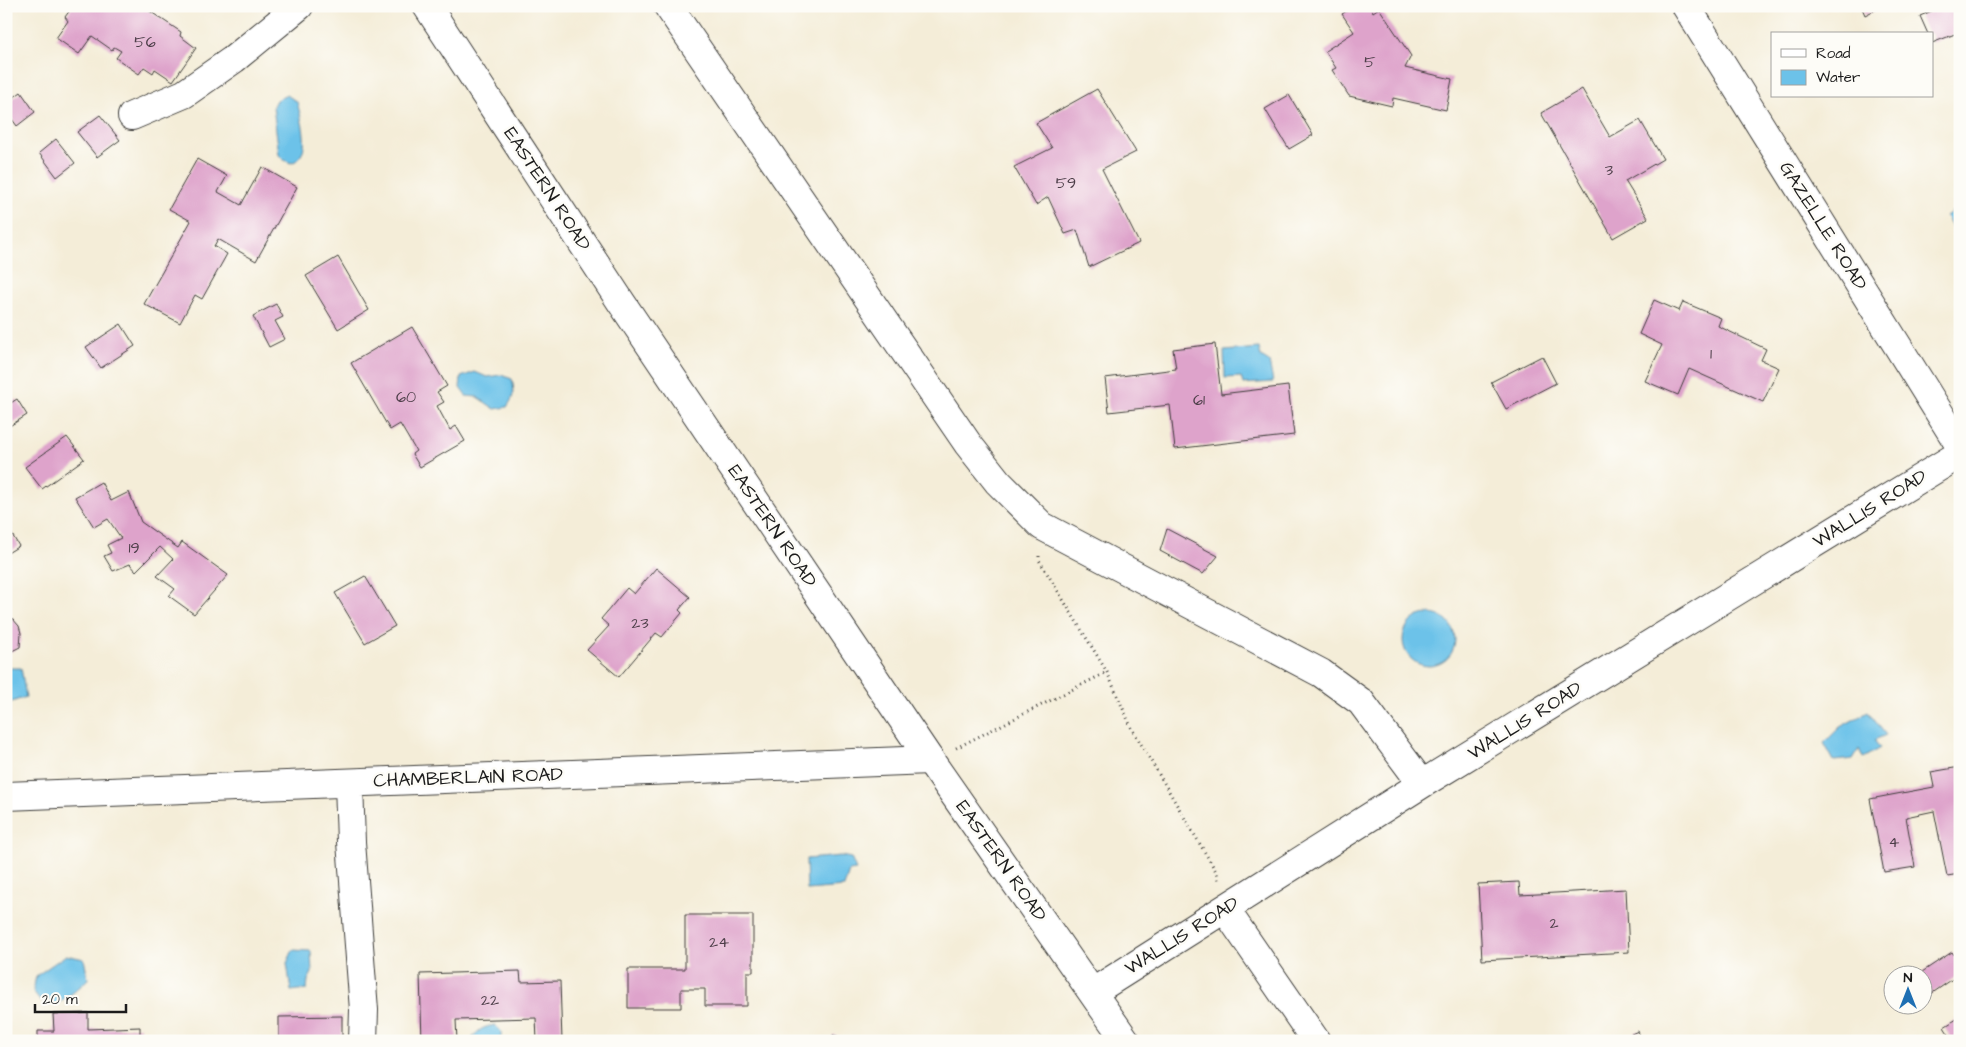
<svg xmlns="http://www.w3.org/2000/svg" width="1966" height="1047" viewBox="0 0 1966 1047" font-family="'Architects Daughter',sans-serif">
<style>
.water{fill:#6cc2e9;stroke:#446f82}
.building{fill:#dea3cb}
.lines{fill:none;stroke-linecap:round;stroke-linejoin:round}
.minor-casing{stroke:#3c3b38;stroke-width:30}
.major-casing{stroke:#3c3b38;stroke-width:30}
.path{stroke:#3c3b38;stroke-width:3;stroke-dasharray:1 4;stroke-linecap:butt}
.minor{stroke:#fff;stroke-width:28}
.major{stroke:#fff;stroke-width:28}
.labels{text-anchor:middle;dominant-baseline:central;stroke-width:5;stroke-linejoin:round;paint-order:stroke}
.number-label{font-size:16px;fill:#4c3e48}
.street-label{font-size:19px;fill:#1c1c1c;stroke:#fdfcf7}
</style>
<rect width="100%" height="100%" fill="#fdfcf7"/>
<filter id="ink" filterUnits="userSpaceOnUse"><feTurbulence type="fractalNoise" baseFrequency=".02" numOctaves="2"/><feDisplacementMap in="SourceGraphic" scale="10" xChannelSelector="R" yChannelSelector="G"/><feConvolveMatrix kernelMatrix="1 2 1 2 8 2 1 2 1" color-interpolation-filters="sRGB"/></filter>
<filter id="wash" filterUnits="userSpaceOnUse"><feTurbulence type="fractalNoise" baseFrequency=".0096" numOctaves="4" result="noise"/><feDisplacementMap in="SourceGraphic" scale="20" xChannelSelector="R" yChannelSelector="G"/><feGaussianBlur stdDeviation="1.12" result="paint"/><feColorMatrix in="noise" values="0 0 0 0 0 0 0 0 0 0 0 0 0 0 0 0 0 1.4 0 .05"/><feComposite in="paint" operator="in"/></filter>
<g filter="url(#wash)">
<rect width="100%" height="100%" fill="#f4edd8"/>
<path class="water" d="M287 95 297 102C301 119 314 156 291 163L284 160 279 155 273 106 276 100Z
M1960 206V235L1958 236 1946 216Z
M1259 348 1261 357 1269 362 1273 382 1243 384 1241 377 1225 378 1224 351Z
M475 372 487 377 501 375 512 379C515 391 514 397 507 407L495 409 477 397 466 396 460 388 461 377Z
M1403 640a26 26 0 1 1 52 0a26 26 0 1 1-52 0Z
M7 668H21L26 697 6 704Z
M1868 712 1886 735 1874 740 1880 748 1863 758 1859 749 1853 759 1834 761 1824 743 1840 727Z
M841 856 851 858 856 870 849 871 844 887 807 890 806 859Z
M293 950 311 951 312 973 308 980 307 989 291 991 287 963Z
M66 955 84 959 88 979 74 992 56 1004 40 1000 33 991 36 976Z
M495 1025 501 1031V1041H471C477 1030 483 1027 495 1025Z"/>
<g id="blocks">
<path class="building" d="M73 6H142L181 32 180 36 196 48 173 81 155 69 153 73 144 67 139 74 116 58 121 51 114 47 112 50 92 36 79 54 56 38 68 21 65 17Z
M1354 6H1370L1373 12 1379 8 1411 56 1405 68 1452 79 1446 110 1393 98 1392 106 1349 96 1332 70 1336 68 1325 51 1354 32 1342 14Z
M1861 6H1883L1865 15Z
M1943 6H1960V32L1932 43V34H1928L1920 16Z
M1097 89 1136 152 1102 169 1139 243 1089 267 1077 230 1065 234 1048 197 1036 205 1014 167 1052 148 1036 123Z
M1582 89 1610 137 1640 120 1663 159 1625 181 1648 218 1613 238 1541 113Z
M21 92 35 112 17 126 6 111V103Z
M1289 95 1313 135 1289 149 1265 109Z
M100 115 120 140 97 157 77 132Z
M56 139 75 163 57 177 39 153Z
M197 159 227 176 218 192 241 205 262 167 297 187 256 261 218 239 214 246 227 254 202 299 195 295 180 323 144 304 191 221 169 209Z
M338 257 369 310 338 329 306 276Z
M1654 300 1679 311 1683 302 1721 318 1718 326 1766 349 1761 360 1779 368 1763 402 1689 369 1678 395 1645 381 1662 345 1639 334Z
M276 304 283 317 275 321 285 339 269 347 253 316Z
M121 324 135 346 101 368 86 347Z
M412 327 447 386 437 392 444 402 437 406 450 430 456 426 465 441 420 467 412 454 416 451 400 424 390 430 351 363Z
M1215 344 1221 394 1288 386 1294 435 1175 449 1170 405 1109 412 1105 378 1176 369 1173 349Z
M1542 356 1556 383 1506 409 1491 382Z
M17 399 27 415 8 427 6 424V406Z
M67 437 84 459 42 489 25 467Z
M101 482 111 501 129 492 141 522 178 548 182 542 228 575 194 614 169 596 175 589 157 576 173 559 160 547 136 571 130 564 113 571 104 556 111 553 107 545 121 538 108 519 94 527 75 497Z
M6 525 19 546 6 554Z
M1167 529 1218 556 1203 574 1160 551Z
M656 568 690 597 679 610 682 613 662 637 656 633 619 677 587 650 609 626 601 619 627 588 634 594Z
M365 576 395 626 365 643 335 593Z
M6 617 12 618 19 626 21 633 20 647 6 654Z
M1960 767V874L1947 876 1934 811 1906 817 1915 867 1884 872 1870 799 1934 787 1931 772Z
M1519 882 1520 895 1626 889 1629 952 1482 960 1478 884Z
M685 915H753V972H747V1006H705V989H681V1008H628V969H685Z
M1952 952 1960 963V974L1928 996 1924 989V974H1919Z
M520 971 521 982 560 981 562 1041H537L536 1018 456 1020 457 1041H422L420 974Z
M88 1013V1029L140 1027V1041H38V1031H54L53 1014Z
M342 1016V1041H279V1017Z
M1960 1017V1041H1953L1944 1027Z
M1638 1031 1642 1041H1616Z
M833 1035 851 1040V1041H831Z"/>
</g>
</g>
<g filter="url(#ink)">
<use href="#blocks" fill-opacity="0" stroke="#3c3b38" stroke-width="1"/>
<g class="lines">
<defs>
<path id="minor" d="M668 6 968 444 998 482 1042 526 1321 673 1361 702 1422 784
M1686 6 1960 446
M132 116 184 94 234 59 299 6
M349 783 351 842 364 1010 363 1041
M6 796 930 760
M1225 909 1316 1041
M1093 992 1422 784 1960 454"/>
<path id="major" d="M427 6 621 302 930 760 1126 1041"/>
</defs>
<use href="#minor" class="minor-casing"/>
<use href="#major" class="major-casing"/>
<path class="path" d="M1039 556V560L1107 672 1131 727 1217 873 1218 880
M956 748 1107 672"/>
<use href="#minor" class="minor"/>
<use href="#major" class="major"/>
</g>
</g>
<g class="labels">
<g class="number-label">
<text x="145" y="42">56</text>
<text x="1370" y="62">5</text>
<text x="1609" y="170">3</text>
<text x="1066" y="183">59</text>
<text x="1711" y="354">1</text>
<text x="406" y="397">60</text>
<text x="1199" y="400">61</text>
<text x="134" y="548">19</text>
<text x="640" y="623">23</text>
<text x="1894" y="842">4</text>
<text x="1554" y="923">2</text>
<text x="719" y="942">24</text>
<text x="490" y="1000">22</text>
</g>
<g class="street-label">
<text transform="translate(547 189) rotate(57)">EASTERN ROAD</text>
<text transform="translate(1823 226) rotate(58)">GAZELLE ROAD</text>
<text transform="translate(1870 509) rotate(-32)">WALLIS ROAD</text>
<text transform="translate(772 526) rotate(56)">EASTERN ROAD</text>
<text transform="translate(1525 721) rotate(-32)">WALLIS ROAD</text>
<text transform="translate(468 778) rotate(-2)">CHAMBERLAIN ROAD</text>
<text transform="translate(1001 861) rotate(55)">EASTERN ROAD</text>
<text transform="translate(1182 936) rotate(-32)">WALLIS ROAD</text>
</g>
</g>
<rect width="1966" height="1047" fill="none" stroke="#fdfcf7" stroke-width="25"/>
<rect x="1771" y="32" width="162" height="65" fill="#fdfcf7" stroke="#a3a29f"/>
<rect x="1781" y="49" width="25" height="8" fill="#ffffff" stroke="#a3a29f"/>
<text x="1816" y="58" font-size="15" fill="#1c1c1c">Road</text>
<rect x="1781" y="70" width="25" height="15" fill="#6cc2e9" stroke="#a3a29f"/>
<text x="1816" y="82" font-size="15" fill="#1c1c1c">Water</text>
<g transform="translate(1908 990)"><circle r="24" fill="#fdfcf7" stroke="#a3a29f"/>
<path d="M0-4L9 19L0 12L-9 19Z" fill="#1f6fb2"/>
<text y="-8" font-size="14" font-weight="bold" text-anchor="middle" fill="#1c1c1c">N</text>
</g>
<path d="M35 1004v8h91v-8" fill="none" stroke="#1c1c1c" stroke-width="2.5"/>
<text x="42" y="1004" font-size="15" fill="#1c1c1c" stroke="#fdfcf7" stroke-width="4" paint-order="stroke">20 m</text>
</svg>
